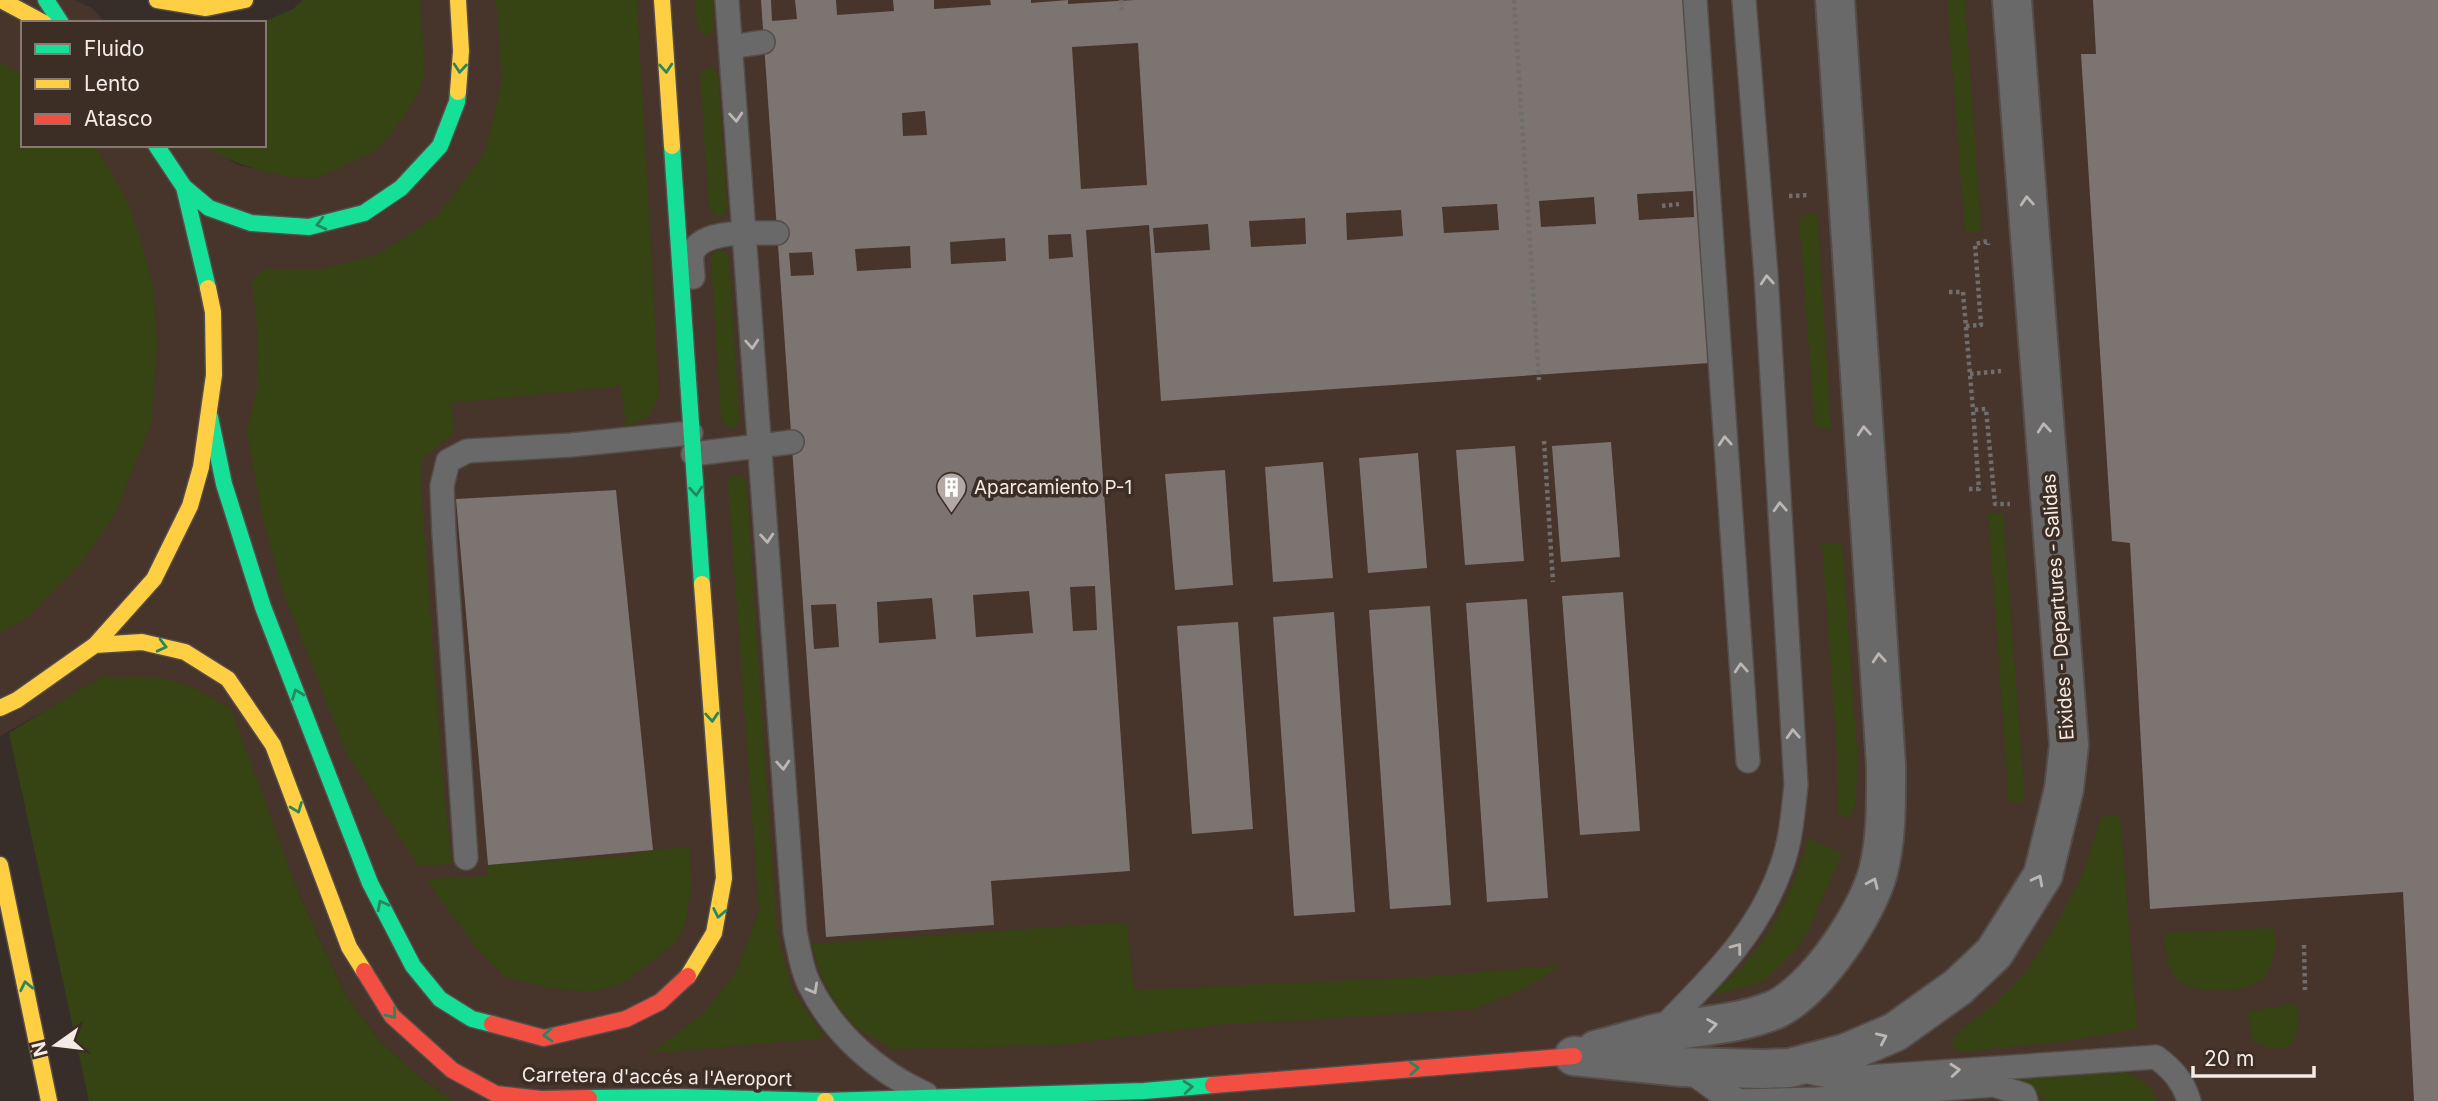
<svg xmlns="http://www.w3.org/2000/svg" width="2438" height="1101" viewBox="0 0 2438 1101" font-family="Inter,sans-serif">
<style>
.built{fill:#47342a}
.green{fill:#364414}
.building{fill:#7c7470;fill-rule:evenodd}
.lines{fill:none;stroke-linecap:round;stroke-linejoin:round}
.lane-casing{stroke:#554d49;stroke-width:26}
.street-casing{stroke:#554d49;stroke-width:42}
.fast-casing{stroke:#554d49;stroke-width:19}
.slow-casing{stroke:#554d49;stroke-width:19}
.jam-casing{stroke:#554d49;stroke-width:19}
.path{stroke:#706d6d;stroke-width:4.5;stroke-dasharray:3.5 3.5;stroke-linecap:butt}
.lane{stroke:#6a696a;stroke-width:23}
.street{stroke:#6a696a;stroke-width:38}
.fast{stroke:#16e098;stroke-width:16}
.slow{stroke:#ffcf43;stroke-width:16}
.jam{stroke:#f24e42;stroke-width:16}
.oneway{stroke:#29865e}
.oneway2{stroke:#bdb7b4}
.labels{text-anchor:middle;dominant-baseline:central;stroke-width:7;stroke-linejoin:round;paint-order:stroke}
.poi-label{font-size:19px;fill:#f5ebe6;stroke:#3c2d25;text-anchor:start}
.street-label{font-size:19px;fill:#f5ebe6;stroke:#3c2d25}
</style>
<rect width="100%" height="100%" fill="#372e2a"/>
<path class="built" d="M0 0H75L92 8 106 23H23V145H205L238 165 285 175 316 178 346 163 401 0H2438V1101H454L420 1078 379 1040 345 994 298 892 116 678 102 676 65 700 0 736Z"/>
<path class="green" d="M303 0H420C421 26 427 61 421 86 418 98 389 138 379 148 374 152 323 176 316 178 292 182 222 162 205 145H264V23H261L293 9Z
M496 0H637L659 395 650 415 627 428 620 386 451 403 454 432 422 459V501L442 773 452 864 418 866 346 752 283 591 262 516 247 431 257 387 258 336 252 282 264 269H321L377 255 437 216 485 153 502 80Z
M696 0H713V32L704 36 697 27Z
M1947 0H1965L1981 231H1965Z
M0 62 23 76V145H92L104 160 127 200 142 245 153 286 157 345 151 424 116 512 84 559 28 617 0 633Z
M712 67 718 75 727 207 726 213 722 216H716L709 207 700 75 707 68Z
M1817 213 1831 429 1815 428 1799 216Z
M721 250 725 251 729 256 739 419C738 426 736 428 729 428L721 419 711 259 715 251Z
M737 475 746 480 777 933 792 989 825 1038 651 1053 705 1012 736 972 759 912 728 482 730 477Z
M2003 513 2025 802H2009L1988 514Z
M1842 542 1858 763 1855 806 1848 818 1838 815 1837 754 1822 544Z
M102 676C119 678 136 676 153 677 181 680 208 693 231 709L298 892 345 994 379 1040 420 1078 454 1101H89L9 733Z
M2120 815 2137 1029 2065 1041 1960 1052 1953 1048V1037L1994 1004 2027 971 2055 927 2084 871 2101 817Z
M1808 839 1842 853 1808 931 1797 948 1763 982 1708 996C1719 987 1731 978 1741 968 1776 931 1794 886 1808 839Z
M690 847 691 890 685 925 675 944 622 984 589 992 546 987 505 977 475 946 434 891 428 879 487 876 488 865 628 856 653 850Z
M1126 922 1134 990 1425 977 1562 965 1521 990 1474 1009 1217 1025 1060 1045 892 1049 857 1028 837 1006 822 978 812 944Z
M2274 928C2276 945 2276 968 2261 980 2245 993 2193 995 2178 980 2166 968 2165 948 2165 933Z
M2296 1004C2299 1021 2300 1031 2290 1046 2275 1050 2266 1048 2252 1040L2248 1011Z
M2119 1070C2138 1076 2149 1082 2157 1101H2046L2017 1077Z"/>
<path class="building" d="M761 0H771L772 21 797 19 795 0H836L837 15 894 11 893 0H934V9L991 5 990 0H1031V3L1068 0V4L1134 0H1683L1709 363 1161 401 1149 225 1086 230 1130 871 991 881 994 925 826 937ZM1138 43 1147 185 1081 189 1072 47ZM925 111 927 135 903 136 902 113ZM1693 191 1694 217 1639 220 1637 194ZM1594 197 1596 224 1541 227 1539 201ZM1497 204 1499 230 1444 233 1442 207ZM1401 210 1403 236 1347 240 1346 213ZM1305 218 1306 244 1251 247 1249 221ZM1208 224 1210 250 1155 253 1153 228ZM1071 234 1073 257 1049 259 1048 235ZM1005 238 1006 261 951 264 950 242ZM910 246 911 268 857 271 855 249ZM812 252 814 275 791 276 789 253ZM1095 586 1097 630 1073 631 1070 587ZM1029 591 1033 633 976 637 973 595ZM932 598 936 639 879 643 877 602ZM836 604 839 647 814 649 811 605Z
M2093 0H2438V1101H2414L2403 892 2150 909 2130 543 2112 541 2081 54H2096Z
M1611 442 1620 557 1561 562 1552 446Z
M1515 446 1524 561 1465 565 1456 450Z
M1418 453 1427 568 1368 573 1359 458Z
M1323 462 1333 578 1273 582 1265 467Z
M1225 470 1233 585 1175 590 1165 474Z
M616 490 653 850 488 865 456 499Z
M1623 592 1640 831 1580 835 1562 596Z
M1527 599 1548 898 1487 902 1466 603Z
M1430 606 1451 905 1390 909 1369 610Z
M1334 612 1355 912 1294 916 1273 617Z
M1238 622 1253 829 1192 834 1177 626Z"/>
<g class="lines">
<defs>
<path id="lane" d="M727 0 795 932C799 949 801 968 809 984 833 1033 877 1072 926 1094
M1695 0 1748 761
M731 47 763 42
M693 277C693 271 691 261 692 255 699 228 754 234 777 233
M693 454 792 442
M466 858 444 534 442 486 448 461 467 451 571 445 691 433
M1659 1031C1709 980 1758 935 1782 865 1791 840 1793 812 1796 785L1766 275 1744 0
M1688 1070 1720 1093 1741 1101 1817 1099 1994 1085 2024 1095 2026 1101
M1804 1071 1828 1076 1866 1077 2156 1057C2173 1070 2183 1081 2189 1101"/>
<path id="street" d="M1596 1050C1617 1045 1637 1038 1658 1033 1696 1026 1738 1025 1774 1010 1815 992 1867 914 1878 872 1887 837 1886 801 1886 765L1835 0
M1574 1056 1682 1067 1762 1069 1790 1068 1846 1053 1895 1032 1958 987 1994 953 2043 875 2064 789 2069 745 2012 0"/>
<path id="fast" d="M46 0 61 23
M156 145 184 187 209 208 251 223 309 227 364 213 401 188 440 146 457 102 458 92
M672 146 702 584
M184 187 208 288
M210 417 224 484 263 607 370 883 413 966 440 999 472 1019 492 1024
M589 1098 678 1097 826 1101 1144 1091 1213 1085"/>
<path id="slow" d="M1 0 44 23
M157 0 206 8 245 0
M662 0 672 146
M458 92 461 51 458 0
M95 645 142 642 185 652 228 679 273 745 349 947 364 971
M0 708 17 700 95 645 154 579 190 506 201 467 214 375 213 312 208 288
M0 865 49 1101
M688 976 714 933 724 878 702 584
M825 1101H826"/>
<path id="jam" d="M364 971 392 1016 452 1070 496 1094 541 1099 589 1098
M492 1024 544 1038 626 1019 660 1002 688 976
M1213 1085 1574 1056"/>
</defs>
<use href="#lane" class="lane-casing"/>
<use href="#street" class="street-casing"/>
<use href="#fast" class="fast-casing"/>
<use href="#slow" class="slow-casing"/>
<use href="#jam" class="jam-casing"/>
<path class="path" d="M1121 0 1122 14
M1514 0 1539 380
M1789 196 1809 195
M1662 206 1679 204
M1949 292H1963L1973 410
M1966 326 1981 325 1975 244 1988 241V245
M1970 374 2001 371
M1544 441 1553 582
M1969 489H1979L1973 410 1986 409 1995 504H2010
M2304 945 2305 990"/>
<use href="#lane" class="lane"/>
<use href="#street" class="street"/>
<use href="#fast" class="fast"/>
<use href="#slow" class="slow"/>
<use href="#jam" class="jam"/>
</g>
<defs><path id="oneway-chevron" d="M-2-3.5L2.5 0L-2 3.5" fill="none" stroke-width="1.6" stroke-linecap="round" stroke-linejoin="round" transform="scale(1.75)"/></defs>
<g class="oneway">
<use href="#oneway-chevron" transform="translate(460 68) rotate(95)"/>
<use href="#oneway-chevron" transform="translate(666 68) rotate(86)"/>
<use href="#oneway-chevron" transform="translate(321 224) rotate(166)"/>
<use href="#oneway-chevron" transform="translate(696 491) rotate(85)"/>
<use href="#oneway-chevron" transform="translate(162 646) rotate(14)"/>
<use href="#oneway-chevron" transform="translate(297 694) rotate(-111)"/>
<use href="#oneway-chevron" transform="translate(712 717) rotate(86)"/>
<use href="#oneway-chevron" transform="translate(297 808) rotate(69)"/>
<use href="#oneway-chevron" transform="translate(382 905) rotate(-117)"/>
<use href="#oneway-chevron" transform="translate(719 913) rotate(101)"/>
<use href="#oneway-chevron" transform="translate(26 986) rotate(-102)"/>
<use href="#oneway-chevron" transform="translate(392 1014) rotate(51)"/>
<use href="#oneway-chevron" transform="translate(548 1035) rotate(177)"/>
<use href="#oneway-chevron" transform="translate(1414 1068) rotate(-4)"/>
<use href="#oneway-chevron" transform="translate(1188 1087) rotate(-5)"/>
</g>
<g class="oneway2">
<use href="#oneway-chevron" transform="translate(736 117) rotate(86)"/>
<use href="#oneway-chevron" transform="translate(2027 201) rotate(-94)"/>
<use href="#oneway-chevron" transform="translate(1767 280) rotate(-94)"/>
<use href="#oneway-chevron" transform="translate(752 344) rotate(86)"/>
<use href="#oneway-chevron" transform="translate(2044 428) rotate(-95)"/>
<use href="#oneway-chevron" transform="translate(1864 431) rotate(-94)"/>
<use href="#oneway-chevron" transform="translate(1725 441) rotate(-94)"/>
<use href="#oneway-chevron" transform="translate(1780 507) rotate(-93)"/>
<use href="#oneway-chevron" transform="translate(767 538) rotate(86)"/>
<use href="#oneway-chevron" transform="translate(1879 658) rotate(-94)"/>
<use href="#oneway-chevron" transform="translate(1741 668) rotate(-94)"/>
<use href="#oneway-chevron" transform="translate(1793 734) rotate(-93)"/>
<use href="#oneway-chevron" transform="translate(783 765) rotate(86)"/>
<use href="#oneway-chevron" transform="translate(2038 880) rotate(-62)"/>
<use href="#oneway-chevron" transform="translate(1873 883) rotate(-66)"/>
<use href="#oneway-chevron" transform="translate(1737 948) rotate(-53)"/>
<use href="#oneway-chevron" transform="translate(813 989) rotate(61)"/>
<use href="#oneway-chevron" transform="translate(1712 1025) rotate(-9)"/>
<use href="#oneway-chevron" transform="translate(1882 1038) rotate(-24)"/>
<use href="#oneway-chevron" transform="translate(1955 1070) rotate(-5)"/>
</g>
<defs>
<symbol id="building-pin" viewBox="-11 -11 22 30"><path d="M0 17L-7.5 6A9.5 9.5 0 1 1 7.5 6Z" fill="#b2a9a4" stroke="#3c2d25"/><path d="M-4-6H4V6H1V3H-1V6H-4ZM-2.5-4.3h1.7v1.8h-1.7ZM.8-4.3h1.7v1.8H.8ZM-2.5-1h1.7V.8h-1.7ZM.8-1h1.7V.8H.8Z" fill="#fff"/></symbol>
</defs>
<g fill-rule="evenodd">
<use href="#building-pin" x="934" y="470" width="35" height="47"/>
</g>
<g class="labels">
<g class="poi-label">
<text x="974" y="487">Aparcamiento P-1</text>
</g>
<g class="street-label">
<text transform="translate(2058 607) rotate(-94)">Eixides - Departures - Salidas</text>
<text transform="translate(657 1077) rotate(1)">Carretera d'accés a l'Aeroport</text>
</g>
</g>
<rect x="21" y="21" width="245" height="126" fill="#3c2d25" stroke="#867972" stroke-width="2"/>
<rect x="35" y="44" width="35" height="10" fill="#16e098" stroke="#867972" stroke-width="2"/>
<text x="84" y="56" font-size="21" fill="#f5ebe6">Fluido</text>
<rect x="35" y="79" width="35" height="10" fill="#ffcf43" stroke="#867972" stroke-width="2"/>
<text x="84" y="91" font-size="21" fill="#f5ebe6">Lento</text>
<rect x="35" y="114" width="35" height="10" fill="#f24e42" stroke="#867972" stroke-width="2"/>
<text x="84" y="126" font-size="21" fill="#f5ebe6">Atasco</text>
<g transform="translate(56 1045) rotate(256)" stroke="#3c2d25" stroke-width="5" paint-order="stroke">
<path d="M0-5L12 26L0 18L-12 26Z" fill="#f5ebe6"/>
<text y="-10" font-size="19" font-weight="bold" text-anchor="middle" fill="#f5ebe6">N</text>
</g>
<path d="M2193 1066v10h121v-10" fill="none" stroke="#f5ebe6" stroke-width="3.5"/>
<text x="2204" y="1066" font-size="21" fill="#f5ebe6" stroke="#3c2d25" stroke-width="5" paint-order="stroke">20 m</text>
</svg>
